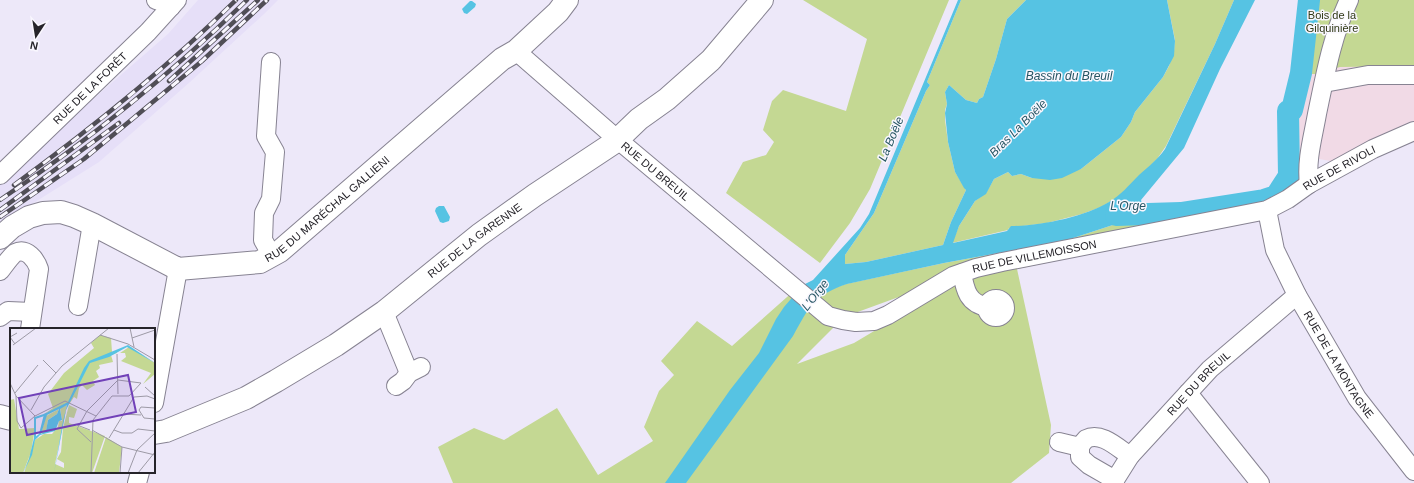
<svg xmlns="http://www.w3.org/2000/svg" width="1414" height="483" viewBox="0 0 1414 483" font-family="Helvetica,sans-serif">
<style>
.built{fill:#e6dff8}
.medical{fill:#f1dae6}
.green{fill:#c4d893;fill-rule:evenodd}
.water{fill:#56c3e3}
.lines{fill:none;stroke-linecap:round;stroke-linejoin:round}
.river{stroke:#56c3e3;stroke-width:22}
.minor-casing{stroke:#878392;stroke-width:20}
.major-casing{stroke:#878392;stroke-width:24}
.minor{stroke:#fff;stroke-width:18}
.major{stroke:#fff;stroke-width:22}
.rail-casing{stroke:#504e56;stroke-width:4.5}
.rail{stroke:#f9f7fe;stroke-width:3;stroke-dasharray:9;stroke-linecap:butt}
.labels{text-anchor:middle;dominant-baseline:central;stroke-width:3;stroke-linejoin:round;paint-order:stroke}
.park-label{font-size:11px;fill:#303916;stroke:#f9f7fe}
.street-label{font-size:11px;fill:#26242a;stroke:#f9f7fe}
.water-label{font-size:12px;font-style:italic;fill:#275664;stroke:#f9f7fe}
.inset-river{fill:none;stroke:#56c3e3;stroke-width:2}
.inset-road{fill:none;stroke:#9d9aa6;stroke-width:1}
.view{fill:#7141b8;fill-opacity:0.15;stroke:#7141b8;stroke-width:2}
.inset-edge{fill:none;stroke:#26242a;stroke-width:2}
</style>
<rect width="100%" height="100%" fill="#ede8f9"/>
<path class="built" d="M198 0H278L264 14 190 82 99 162 0 224V180L168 34Z"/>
<path class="medical" d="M1314 0H1414V125L1336 162 1291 154V114L1303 74Z"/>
<path class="green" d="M803 0H949L870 189 850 223 820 263 726 193 743 162 766 155 774 142 763 130 772 101 783 90 846 111 867 39Z
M961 0H1026L1007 19 996 59 983 97 979 99 977 103 966 100 949 85 945 92 947 104 945 110V120L948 142 955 172 966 190 951 222 943 245 866 262 845 264V255L874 213 926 91 930 85 927 82Z
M1167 0H1234L1215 44 1166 146 1157 159 1118 197 1101 207 1082 214 1047 223 1023 226H1014L1008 229V230L952 243 959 226 975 201 986 193 994 179 1008 172 1012 176 1021 174 1032 178 1081 169 1121 137 1131 122 1135 112 1163 77 1169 66 1174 51 1175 40Z
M1314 0H1414V66L1340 67 1316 74H1303Z
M1147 220V242L1017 269 1051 425 1049 453 1011 483H453L438 447 474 428 504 440 557 408 598 475 653 441 644 427 659 391 674 375 661 361 697 321 732 346 796 289 814 303C823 292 834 288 846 284L944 263 1064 241 1125 221ZM958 281 854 343 797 364 844 317 896 298Z"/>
<path class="water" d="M958 0H961L927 82 930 85 926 91 874 213 845 255V264L866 262 943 245 951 222 966 190 964 188 955 172 948 142 945 113 947 104 945 92 949 85 966 100 977 103 979 99 983 97 996 59 1007 19 1026 0H1167L1175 41 1174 56 1163 77 1135 112 1131 122 1121 137 1081 169 1062 178 1050 180 1032 178 1021 174 1012 176 1008 172 994 179 986 194 975 201 959 226 953 243 1007 231 1011 226C1039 226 1085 217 1109 202 1121 195 1129 185 1139 175 1148 167 1158 159 1165 149L1215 44 1234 0H1255L1220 69 1184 148 1141 200 1147 220 1125 221 1064 241 944 263 847 284C814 295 809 307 793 336L686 483H665L730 390 759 353 776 319 784 307 803 285 813 280 860 228 869 214Z
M470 1H472L476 4 475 7 467 14 464 13 462 9Z
M439 206H444L450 217 449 221 443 223 440 222 435 211 436 208Z"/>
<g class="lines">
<path class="river" d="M1116 215 1181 213 1264 200 1276 196 1289 176 1288 111 1292 110 1301 73 1309 0"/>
<defs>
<g id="minor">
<path d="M156 0 168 4 171 7"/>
<path id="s1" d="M516 51 617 139 828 316 843 320 856 322 874 321 888 315 953 276 976 268 1002 262 1267 210 1288 199 1309 184 1373 149 1414 131"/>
<path d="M271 62 266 136 275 152 271 199 264 213 263 240 272 256"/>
<path d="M1324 83 1368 75H1414"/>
<path id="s2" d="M0 175 148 32 177 0"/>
<path d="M1309 184C1306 160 1313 137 1317 114 1325 76 1332 36 1349 0"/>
<path id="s3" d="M1267 210 1275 250 1297 295 1357 398 1414 471"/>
<path d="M0 271C4 266 10 257 15 253 27 247 36 260 39 269L30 329"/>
<path d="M962 273C965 290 968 304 988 307"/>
<circle cx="996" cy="308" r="9"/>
<path d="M78 306 92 224"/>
<path d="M384 312 409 373"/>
<path d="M0 317 8 311 32 312"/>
<path d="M396 386 403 381 409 373 421 367"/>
<path d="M1188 393 1260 483"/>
<path d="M154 403 178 269"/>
<path d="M1059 442 1080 447"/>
<path d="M1115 480 1089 465 1080 457V447C1081 445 1084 441 1086 439 1101 431 1118 448 1130 456"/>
<path d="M137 483 140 472"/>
<path id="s4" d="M1113 483 1130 456 1210 369 1297 295"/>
</g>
<g id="major">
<path id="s5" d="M0 238 12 227 29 217 43 213 61 212 74 216 92 224 178 269 260 262 280 251 502 59 516 51 558 12 567 0"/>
<path d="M0 416 11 419"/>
<path id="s6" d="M154 433 166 431 246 398 276 381 336 345 384 312 479 235 535 195 615 142 639 119 667 99 711 60 762 0"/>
</g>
</defs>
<use href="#minor" class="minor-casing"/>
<use href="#major" class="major-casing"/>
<use href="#minor" class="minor"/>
<use href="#major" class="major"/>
<defs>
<path id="rail" d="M169 81 258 0
M14 185C92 128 167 68 236 0
M0 200C88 141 171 74 247 0
M0 210 119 123
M0 217 84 159 136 116 202 61 267 0"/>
</defs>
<use href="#rail" class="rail-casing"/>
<use href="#rail" class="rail"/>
</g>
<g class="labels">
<g class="park-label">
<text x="1332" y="15">Bois de la<tspan x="1332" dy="13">Gilquinière</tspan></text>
</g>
<g class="street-label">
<text stroke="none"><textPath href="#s2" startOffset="125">RUE DE LA FORÊT</textPath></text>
<text stroke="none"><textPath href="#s1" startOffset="952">RUE DE RIVOLI</textPath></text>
<text stroke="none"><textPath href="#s1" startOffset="184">RUE DU BREUIL</textPath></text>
<text stroke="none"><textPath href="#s5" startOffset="367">RUE DU MARÉCHAL GALLIENI</textPath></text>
<text stroke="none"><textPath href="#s6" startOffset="377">RUE DE LA GARENNE</textPath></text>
<text stroke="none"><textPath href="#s1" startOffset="631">RUE DE VILLEMOISSON</textPath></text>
<text stroke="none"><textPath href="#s3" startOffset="172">RUE DE LA MONTAGNE</textPath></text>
<text stroke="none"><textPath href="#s4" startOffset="132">RUE DU BREUIL</textPath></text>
</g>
<g class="water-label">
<text x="1069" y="76">Bassin du Breuil</text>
<text transform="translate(1018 128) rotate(-45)">Bras La Boële</text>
<text transform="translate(891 139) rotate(-67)">La Boële</text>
<text x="1128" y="206">L'Orge</text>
<text transform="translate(815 295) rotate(-52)">L'Orge</text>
</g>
</g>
<g transform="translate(10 328)">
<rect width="145" height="145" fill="#ede8f9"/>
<path d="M90 7 101 10 102 24 107 23V25L101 27 103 34 89 37 90 40 86 43 89 49 83 53 85 57 77 62 72 57 69 60 67 71 64 69 60 75 34 86 43 80 38 66 54 45 84 20 81 15ZM119 19 145 35V46L133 56 141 45 111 33 116 29 115 25H110ZM4 71 9 101 25 100 21 124 13 145H0V72ZM57 77 45 136 54 140V135L47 131 51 124 53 100 59 77 67 81 64 90 59 89V95L95 108 82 145H14L25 112 34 106H42L48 99 49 92 52 93 50 80ZM49 81 47 86 38 92 36 104 31 106 36 88ZM96 109 112 119 109 145H84Z" fill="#c4d893"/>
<path d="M118 17 145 35 117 19 99 29 80 35 56 82 44 145 53 93 57 77 50 81 52 92 49 93 45 103 30 107 25 112 22 127 13 145 19 131 24 110 29 106 34 86 58 74 74 40 79 33ZM49 81 47 86 38 92 36 103 31 106 37 87Z" fill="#56c3e3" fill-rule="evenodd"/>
<path class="inset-river" d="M25 111V90L37 86"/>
<path class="inset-road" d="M120 0 124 19M90 7 118 16 145 32M122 10 145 2M5 16 0 9 7 5M3 17 26 0M107 26 108 66M33 32 46 45M0 55 6 68 25 88M135 59 145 68M5 65 28 37M6 68 7 93 11 100 25 88 55 73 86 88M145 80 131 79 129 82 134 90 145 91M21 82 34 59 52 38 99 0M113 86 131 87M67 97 80 102M82 102 112 119 145 127M104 102 112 105H122L128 101 145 103M99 110 124 69 137 68 145 71M81 114 67 101 77 83 108 52 131 55M81 145 83 92 102 68H119L131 55M110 145 112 119M118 145 127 122 145 105M128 145 145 124"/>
<path class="view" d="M118 47 126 84 17 107 9 70Z"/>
<rect width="145" height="145" class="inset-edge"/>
</g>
<g transform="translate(36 36) rotate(192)" stroke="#f9f7fe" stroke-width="3" paint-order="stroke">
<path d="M0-3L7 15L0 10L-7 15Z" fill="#26242a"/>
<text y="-6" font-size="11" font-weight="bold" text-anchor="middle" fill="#26242a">N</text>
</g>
</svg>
